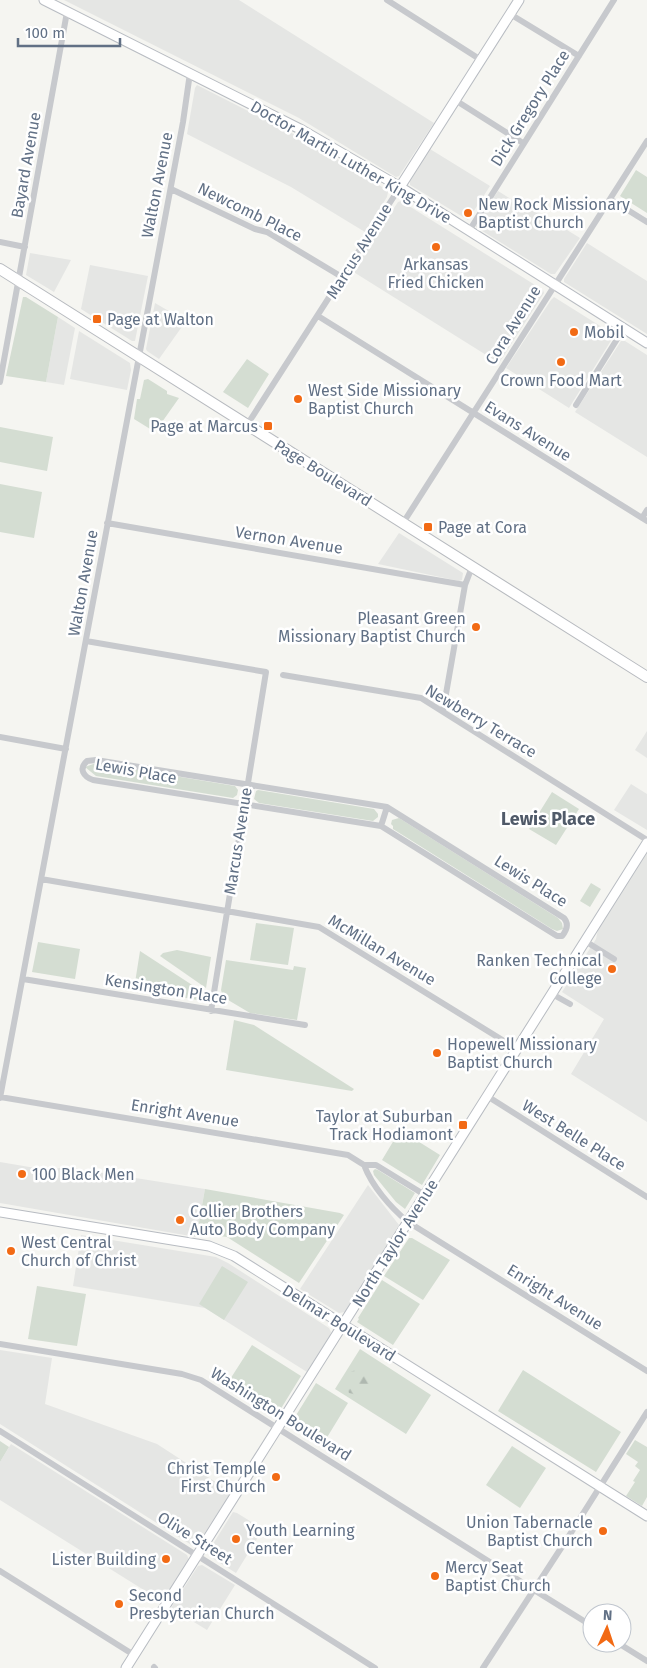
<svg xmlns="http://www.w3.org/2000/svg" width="647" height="1668" viewBox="0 0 647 1668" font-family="'Fira Sans',sans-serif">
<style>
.built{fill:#e5e6e4}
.green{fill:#d4ddd2}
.forest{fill:url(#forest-firs)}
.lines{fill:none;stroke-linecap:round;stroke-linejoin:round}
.secondary-casing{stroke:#b8bcc2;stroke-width:11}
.primary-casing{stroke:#b7babf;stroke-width:12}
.street{stroke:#c7c9cd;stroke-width:6}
.secondary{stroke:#fff;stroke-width:9}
.primary{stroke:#fff;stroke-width:10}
.poi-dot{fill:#f26a14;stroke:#fff;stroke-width:2}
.labels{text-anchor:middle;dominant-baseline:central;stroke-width:5;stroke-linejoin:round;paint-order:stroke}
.street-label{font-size:16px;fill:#617085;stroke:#fff}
.poi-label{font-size:16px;fill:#617085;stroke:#fff;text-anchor:start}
.neighbourhood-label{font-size:18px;font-weight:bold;fill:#505a69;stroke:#fff}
</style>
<defs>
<pattern id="forest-firs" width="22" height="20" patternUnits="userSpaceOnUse" patternTransform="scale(1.25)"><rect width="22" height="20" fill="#d4ddd2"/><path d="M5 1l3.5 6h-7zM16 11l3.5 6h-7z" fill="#afb8b0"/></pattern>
</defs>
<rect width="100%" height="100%" fill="#f5f5f1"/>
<path class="built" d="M64 0H239L434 123 399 176 396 177 299 118Z
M197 85 309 142 387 190 388 192 387 197 365 232 291 187 187 134 195 88Z
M430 149 490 186 468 220 410 185V181Z
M498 191 525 208 533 209 580 238 555 274H551L476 227 477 223Z
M401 201 543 290 544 293 499 363 352 271 398 202Z
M587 243 647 281V334L564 282V279Z
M30 253 71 260 54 292 26 275Z
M90 265 148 276 135 341H132L81 309Z
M554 297 613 334 612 339 569 408 506 368 551 300Z
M155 303 186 321 159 359 147 351 146 349Z
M58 317 75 328 64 385 46 382Z
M79 331 130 363 131 370 127 390 70 379Z
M621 341H625L647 355V457L575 412Z
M399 533 463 573 462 580 459 581 378 564Z
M647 731V758L635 750Z
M631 784 647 794V830L614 810Z
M647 843V1122L571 1074 604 1019 562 992 596 939 601 915Z
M0 1162 47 1170 66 1167 205 1189 196 1237 0 1203Z
M368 1185 399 1225 345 1312 339 1313 300 1289Z
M81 1235 216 1257 228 1263 329 1328 331 1332 330 1336 307 1372 205 1308 73 1286Z
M0 1350 52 1358 45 1404 157 1444 231 1492 197 1545 193 1546 190 1544 0 1424Z
M11 1444 187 1555 189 1560 163 1602 0 1500V1462Z
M233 1512 237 1513 263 1529 236 1573 209 1556 208 1552Z
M202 1565 235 1585 207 1630 171 1608 198 1566Z"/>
<path class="green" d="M636 170 647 177V213L620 196Z
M23 297H26L58 317 46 382 6 376Z
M247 359 269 374 248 408 223 392Z
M148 379 167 391V394L179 398 155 432 134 419 137 399H140L144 380Z
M0 427 53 437 47 471 0 462Z
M0 484 42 492 34 538 0 532Z
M96 763 235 786 238 790 237 795 233 798 96 776 85 767Z
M258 790 374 809 378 814V817L373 821 259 803 254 799 256 791Z
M552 792 579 809 556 845 529 829Z
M399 818 558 918 562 923 563 929 557 931 552 929 393 829V826L391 824 392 820Z
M591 883 601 889 590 907 580 901Z
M256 923 294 928 288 965 250 960Z
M38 942 80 949 75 979 32 972Z
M177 950 211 957 206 988 160 956 163 953Z
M140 951 206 994 203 1001 134 989Z
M226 960 293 970 294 966 306 968 297 1020 250 1013 223 997 221 990Z
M234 1020 254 1025 354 1089 352 1091 226 1070Z
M400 1130 440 1155 422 1185 382 1160Z
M375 1169 378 1170 415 1193 405 1209 396 1202 374 1175 373 1171Z
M205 1189 340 1213 344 1215 299 1283 227 1237 197 1233Z
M409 1238H412L450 1260 423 1300 384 1276Z
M222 1266 248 1282 224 1320 199 1304Z
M382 1280 420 1304 393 1345 357 1322 359 1319 358 1318Z
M37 1286 86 1294 77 1346 28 1339Z
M252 1345 301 1376 277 1415 227 1384Z
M360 1349 431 1395 406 1434 335 1389Z
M523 1370 621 1432 596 1472 498 1411Z
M316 1383 348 1403 323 1444 290 1425Z
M635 1440 647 1447V1497L642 1506 626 1496 635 1482 633 1481 640 1470 635 1466 638 1462 626 1454Z
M0 1441 9 1447 0 1462Z
M512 1446 546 1468 520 1508 486 1485Z"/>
<path class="forest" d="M358 1369 364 1373 373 1387 367 1399C360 1399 356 1394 349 1393 346 1386 345 1381 348 1373Z"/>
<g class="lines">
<defs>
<path id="secondary" d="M44 0 302 130 400 187 647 343
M400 187 519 0
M0 1212 209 1246 234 1256 647 1516
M126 1668 647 843"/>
<path id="primary" d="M0 269 647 677"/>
</defs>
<use href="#secondary" class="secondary-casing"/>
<use href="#primary" class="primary-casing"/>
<path class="street" d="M387 0 481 60
M510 14 579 56
M455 100 523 143
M171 189 255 229 267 232 342 277
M610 199 647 222
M469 231 614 0
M0 242 25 247
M318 316 647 521
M0 382 67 12
M576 405 624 328
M247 425 400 187
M642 518 647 510
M107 523 465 585
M403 523 647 141
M86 641 266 672 211 1011
M283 675 421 698 647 840
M443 711 465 585 472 567
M0 737 66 749
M96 760 387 807 564 918C569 924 567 930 562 936H557L381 826 93 780C84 777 78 769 87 761Z
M381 826 387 807
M41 879 319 927 517 1049
M585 941 614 959
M23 979 305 1025
M552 994 570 1004
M487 1096 647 1197
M0 1097 348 1155 364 1165H376L425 1195
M0 1098 183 122 190 73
M364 1165C372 1186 390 1207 408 1222L647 1371
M0 1344 182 1374 201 1380 520 1581
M0 1431 375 1668
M0 1571 134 1655
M534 1590 592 1626
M618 1643 647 1661
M154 1667 155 1668
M483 1668 567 1539 647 1412"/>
<use href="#secondary" class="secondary"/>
<use href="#primary" class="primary"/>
</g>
<g class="poi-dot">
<circle cx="468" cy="213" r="5"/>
<circle cx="436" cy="247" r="5"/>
<rect x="92" y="314" width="10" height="10" rx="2.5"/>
<circle cx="574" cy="332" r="5"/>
<circle cx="561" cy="362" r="5"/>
<circle cx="298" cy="399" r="5"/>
<rect x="263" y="421" width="10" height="10" rx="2.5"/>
<rect x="423" y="522" width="10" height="10" rx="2.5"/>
<circle cx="476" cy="627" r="5"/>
<circle cx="612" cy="969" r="5"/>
<circle cx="437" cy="1053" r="5"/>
<rect x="458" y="1120" width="10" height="10" rx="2.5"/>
<circle cx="22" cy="1174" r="5"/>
<circle cx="180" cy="1220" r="5"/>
<circle cx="11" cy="1251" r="5"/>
<circle cx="276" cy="1477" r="5"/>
<circle cx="603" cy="1531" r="5"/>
<circle cx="236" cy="1539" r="5"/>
<circle cx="166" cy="1559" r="5"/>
<circle cx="435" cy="1576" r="5"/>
<circle cx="119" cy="1604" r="5"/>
</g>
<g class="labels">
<g class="street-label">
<text transform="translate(530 108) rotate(-58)">Dick Gregory Place</text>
<text transform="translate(351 162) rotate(30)">Doctor Martin Luther King Drive</text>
<text transform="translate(26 165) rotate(-80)">Bayard Avenue</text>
<text transform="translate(157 185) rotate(-79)">Walton Avenue</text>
<text transform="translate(250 212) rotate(26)">Newcomb Place</text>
<text transform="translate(359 251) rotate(-58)">Marcus Avenue</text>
<text transform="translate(513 325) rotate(-58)">Cora Avenue</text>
<text transform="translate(528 431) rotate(32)">Evans Avenue</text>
<text transform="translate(323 473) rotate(32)">Page Boulevard</text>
<text transform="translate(289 540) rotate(9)">Vernon Avenue</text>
<text transform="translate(83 583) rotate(-80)">Walton Avenue</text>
<text transform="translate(481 721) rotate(31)">Newberry Terrace</text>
<text transform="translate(136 771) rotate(10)">Lewis Place</text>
<text transform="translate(238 841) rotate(-81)">Marcus Avenue</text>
<text transform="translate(531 881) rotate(32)">Lewis Place</text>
<text transform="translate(382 950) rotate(31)">McMillan Avenue</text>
<text transform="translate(166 989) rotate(9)">Kensington Place</text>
<text transform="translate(185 1113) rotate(9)">Enright Avenue</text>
<text transform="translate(574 1135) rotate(32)">West Belle Place</text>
<text transform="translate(395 1243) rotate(-58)">North Taylor Avenue</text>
<text transform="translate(555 1297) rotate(32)">Enright Avenue</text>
<text transform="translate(339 1323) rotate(32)">Delmar Boulevard</text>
<text transform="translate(281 1414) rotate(32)">Washington Boulevard</text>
<text transform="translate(195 1538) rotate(32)">Olive Street</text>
</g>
<g class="poi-label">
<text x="478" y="204">New Rock Missionary<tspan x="478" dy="18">Baptist Church</tspan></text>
<text x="436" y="264" text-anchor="middle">Arkansas<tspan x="436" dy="18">Fried Chicken</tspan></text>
<text x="107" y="319">Page at Walton</text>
<text x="584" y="332">Mobil</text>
<text x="561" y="380" text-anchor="middle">Crown Food Mart</text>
<text x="308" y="390">West Side Missionary<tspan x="308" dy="18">Baptist Church</tspan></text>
<text x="258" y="426" text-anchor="end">Page at Marcus</text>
<text x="438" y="527">Page at Cora</text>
<text x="466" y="618" text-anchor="end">Pleasant Green<tspan x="466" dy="18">Missionary Baptist Church</tspan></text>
<text x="602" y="960" text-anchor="end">Ranken Technical<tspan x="602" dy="18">College</tspan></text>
<text x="447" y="1044">Hopewell Missionary<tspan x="447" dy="18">Baptist Church</tspan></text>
<text x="453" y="1116" text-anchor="end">Taylor at Suburban<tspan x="453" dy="18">Track Hodiamont</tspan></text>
<text x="32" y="1174">100 Black Men</text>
<text x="190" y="1211">Collier Brothers<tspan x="190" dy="18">Auto Body Company</tspan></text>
<text x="21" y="1242">West Central<tspan x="21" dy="18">Church of Christ</tspan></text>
<text x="266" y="1468" text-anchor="end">Christ Temple<tspan x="266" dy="18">First Church</tspan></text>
<text x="593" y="1522" text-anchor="end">Union Tabernacle<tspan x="593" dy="18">Baptist Church</tspan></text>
<text x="246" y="1530">Youth Learning<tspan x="246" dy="18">Center</tspan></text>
<text x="156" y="1559" text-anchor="end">Lister Building</text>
<text x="445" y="1567">Mercy Seat<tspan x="445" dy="18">Baptist Church</tspan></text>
<text x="129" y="1595">Second<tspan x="129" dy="18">Presbyterian Church</tspan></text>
</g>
<g class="neighbourhood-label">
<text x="548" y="819">Lewis Place</text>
</g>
</g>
<g transform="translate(607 1628) rotate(3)"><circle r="24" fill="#ffffff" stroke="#c0c6ce"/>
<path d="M0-4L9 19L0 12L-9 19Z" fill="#f26a14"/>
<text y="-8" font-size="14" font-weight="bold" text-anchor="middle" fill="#617085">N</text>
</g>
<path d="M18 38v8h102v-8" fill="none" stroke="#617085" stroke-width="2.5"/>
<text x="25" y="38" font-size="15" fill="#617085" stroke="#ffffff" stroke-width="4" paint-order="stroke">100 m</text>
</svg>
